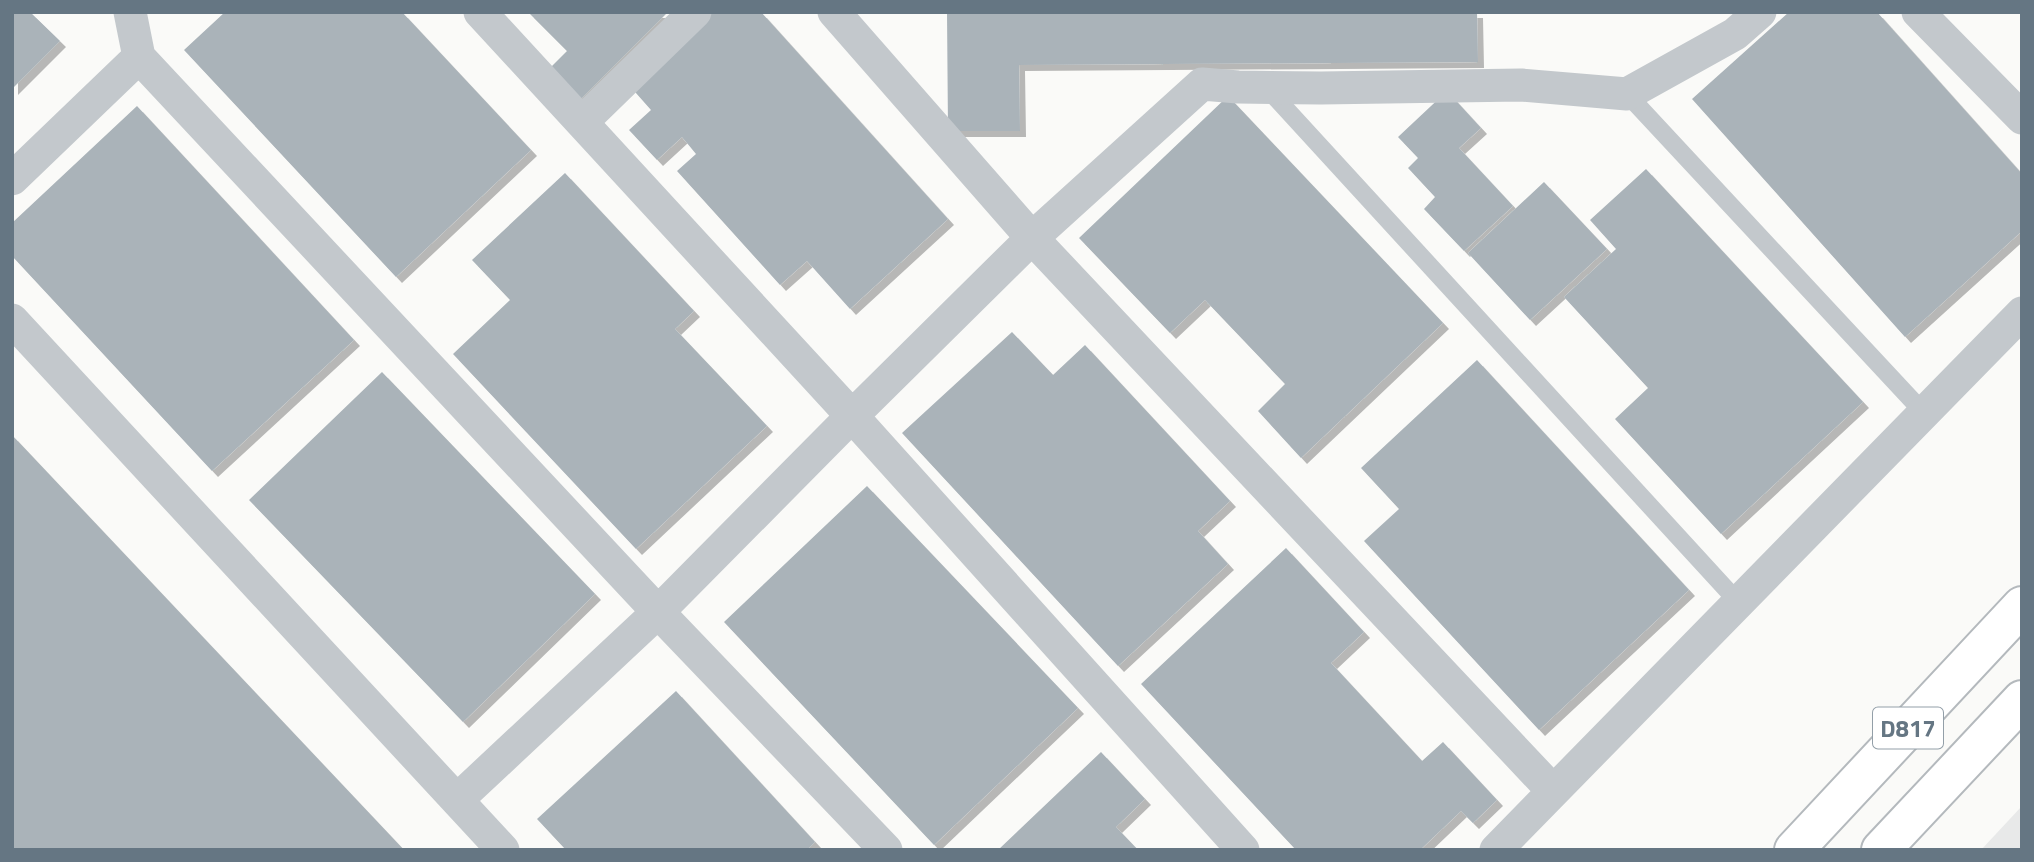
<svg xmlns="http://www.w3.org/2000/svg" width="2034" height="862" viewBox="0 0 2034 862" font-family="'Titillium Web',sans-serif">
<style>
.built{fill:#e8e9e9}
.building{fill:#aab3b9;filter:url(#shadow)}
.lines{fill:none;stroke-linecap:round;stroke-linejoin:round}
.highway-casing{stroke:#b4b9bd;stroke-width:42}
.lane{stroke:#c3c8cc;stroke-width:18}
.street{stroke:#c3c8cc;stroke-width:33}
.highway{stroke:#fff;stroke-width:38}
.labels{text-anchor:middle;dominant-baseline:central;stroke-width:7;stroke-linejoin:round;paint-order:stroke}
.shield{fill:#fff;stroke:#939fa8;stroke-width:2}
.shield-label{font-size:24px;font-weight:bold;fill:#657683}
</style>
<defs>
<filter id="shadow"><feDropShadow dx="6" dy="6" stdDeviation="0" flood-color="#0004"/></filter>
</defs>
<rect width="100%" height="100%" fill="#fafaf8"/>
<path class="built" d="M2022 806V850H1981Z"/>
<path class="building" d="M12 12H30L60 41 12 89Z
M225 12H402L531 150 396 277 184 50Z
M528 12H668L580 100 549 69 567 51Z
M707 12H761L948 219 850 309 807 261 780 285 677 171 696 154 682 137 657 160 629 130 651 110 628 84Z
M947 12H1477L1478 62 1019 65 1020 131H948Z
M1789 12H1877L2022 174V231L1905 337 1692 99Z
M1447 91 1481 128 1459 148 1513 206 1464 251 1424 209 1435 197 1408 168 1418 158 1398 137Z
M1228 96 1443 323 1301 458 1258 411 1285 384 1205 300 1170 333 1079 238Z
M137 106 354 340 212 471 12 256V223Z
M1646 169 1863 402 1721 534 1615 419 1648 388 1564 297 1616 249 1590 220Z
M565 173 694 311 675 329 767 426 636 549 453 354 510 300 472 260Z
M1544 182 1607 249 1530 320 1468 253Z
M1012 332 1053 375 1085 345 1230 501 1198 531 1228 564 1118 666 902 433Z
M1477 360 1689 590 1539 730 1364 541 1399 509 1361 468Z
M382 372 595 594 463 722 249 500Z
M12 435 404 850H12Z
M867 486 1078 708 934 845 724 622Z
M1286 548 1364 632 1331 663 1422 761 1443 742 1497 800 1473 823 1461 811 1420 850H1296L1141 684Z
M676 691 815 842 807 850H566L537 819Z
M1101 752 1145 799 1116 827 1138 850H998Z"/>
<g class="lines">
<defs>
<path id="highway" d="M1794 850 2022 606
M1881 850 2022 700"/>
</defs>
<use href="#highway" class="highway-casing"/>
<path class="lane" d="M1265 86 1738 602
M1627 94 1924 413"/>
<path class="street" d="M480 12 852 416 1243 850
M834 12 1032 238 1553 791
M1918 12 2022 118
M139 57 658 612 886 850
M582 122 695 12
M12 179 139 57 130 12
M12 320 503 850
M457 800 658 612 852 416 1032 238 1202 84 1238 87 1321 88 1521 85 1627 94 1735 34 1760 12
M1496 850 2022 313"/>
<use href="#highway" class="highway"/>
</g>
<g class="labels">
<rect class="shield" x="1873" y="707.5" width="70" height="41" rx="5"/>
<g class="shield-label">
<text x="1908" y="728">D817</text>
</g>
</g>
<rect width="2034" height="862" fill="none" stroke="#657683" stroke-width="28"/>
</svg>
